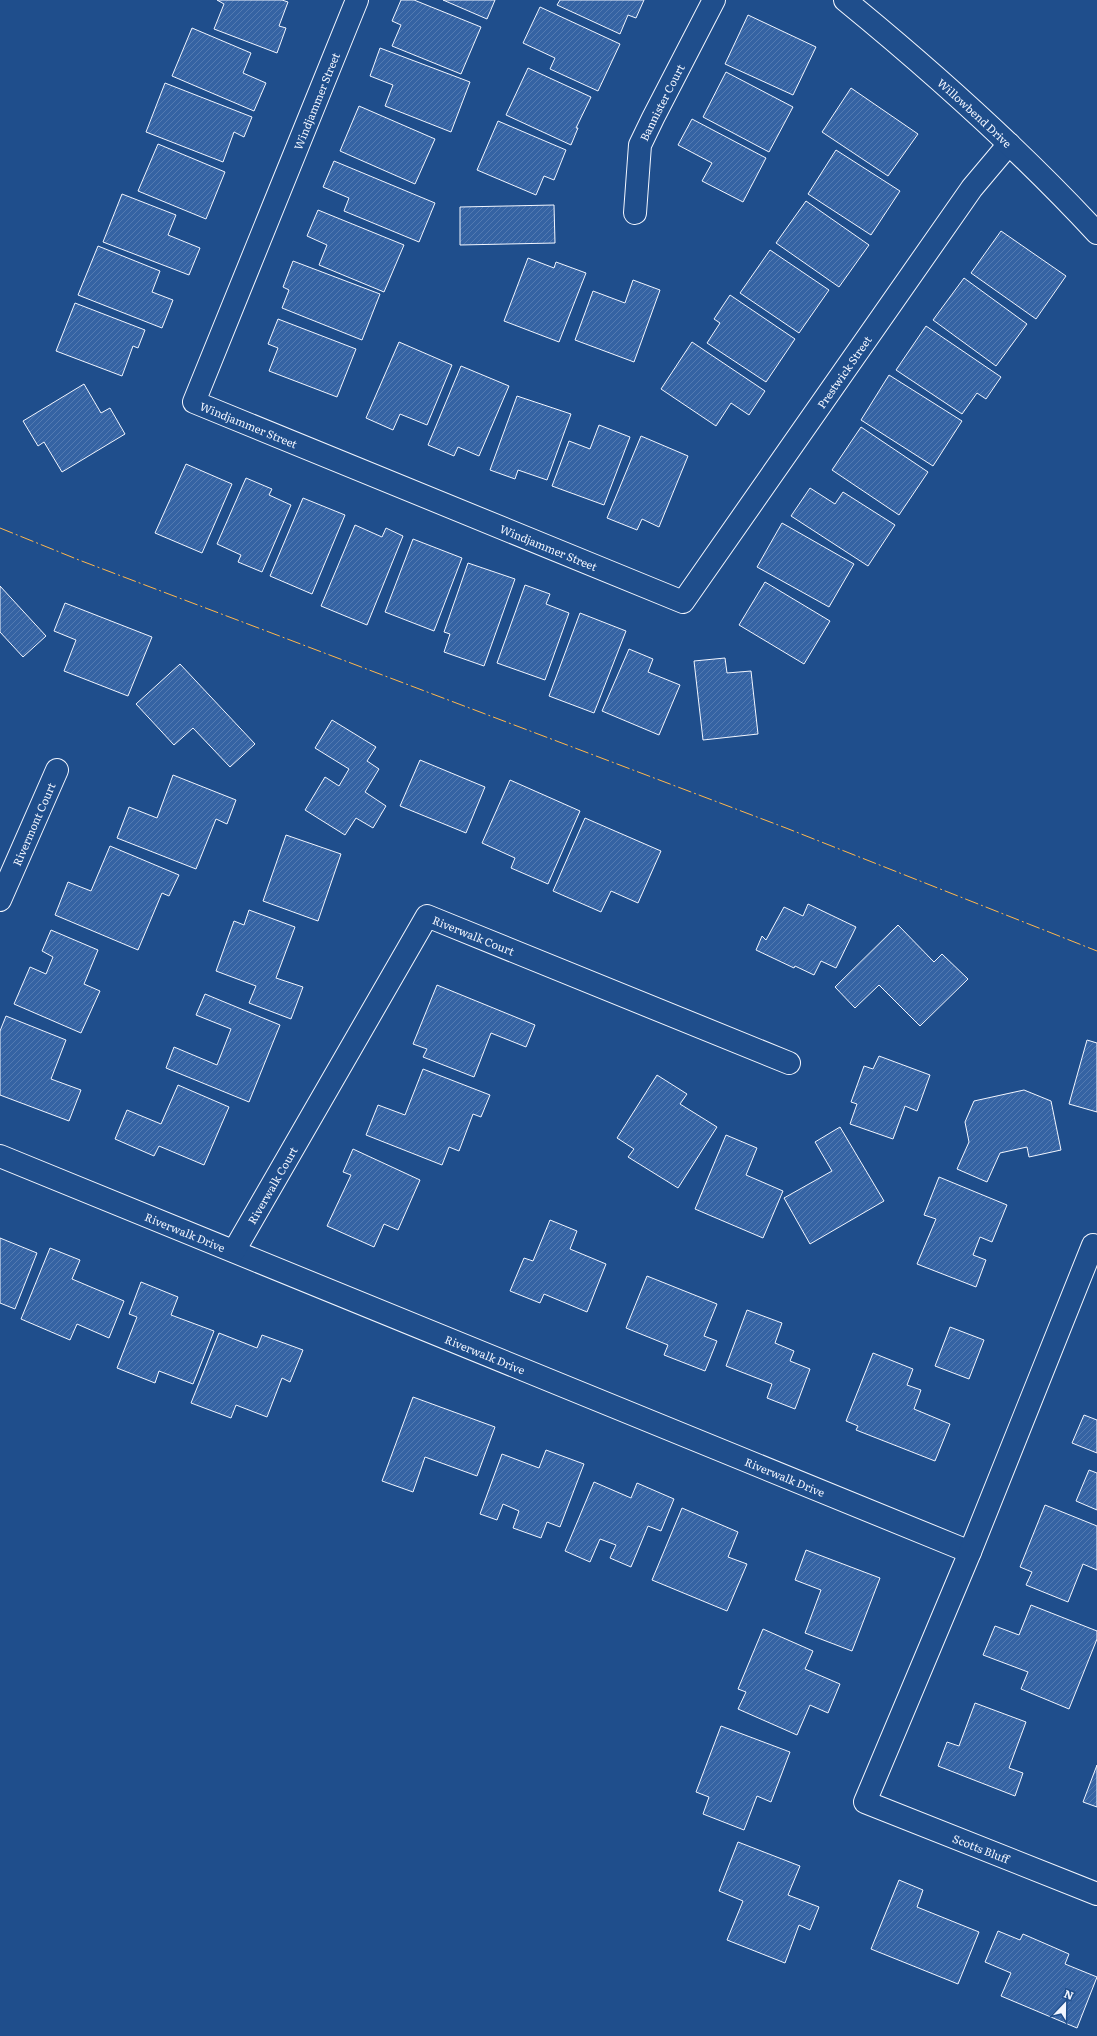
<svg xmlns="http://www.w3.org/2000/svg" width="1097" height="2036" viewBox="0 0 1097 2036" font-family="Literata,serif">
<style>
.building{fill:url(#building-hatch);stroke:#f2f6ff}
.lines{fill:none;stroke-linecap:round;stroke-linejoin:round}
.minor-casing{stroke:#f2f6ff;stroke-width:24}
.minor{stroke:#1f4e8c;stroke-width:22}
.power{stroke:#ffb74d;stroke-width:1;stroke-dasharray:14 3 2 3;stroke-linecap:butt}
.labels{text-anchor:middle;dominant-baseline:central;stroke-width:3;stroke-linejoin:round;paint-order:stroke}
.street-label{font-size:11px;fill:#f2f6ff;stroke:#1f4e8c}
</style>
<defs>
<pattern id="building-hatch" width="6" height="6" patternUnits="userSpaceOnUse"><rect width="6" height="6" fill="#3563a3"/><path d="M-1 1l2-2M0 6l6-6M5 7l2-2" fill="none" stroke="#537ab1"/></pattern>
</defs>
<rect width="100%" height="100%" fill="#1f4e8c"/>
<path class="building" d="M217 0H282L288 2 279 26 286 28 277 53 214 29 224 4Z
M401 0H414L481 27 461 74 392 46 401 25 392 21Z
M443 0H495L487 19Z
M560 0H644L636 18 628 15 620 34 557 5Z
M540 7 620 44 598 91 550 69 555 58 523 43Z
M748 15 816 47 793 95 725 64Z
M192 28 251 53 243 73 266 83 254 111 172 76Z
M380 48 470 82 451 132 385 106 393 85 370 76Z
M528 68 591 97 576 128H578L571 145 506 115Z
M726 72 793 107 769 152 703 117Z
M165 83 252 117 244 137 234 132 223 162 146 132Z
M851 88 918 134 888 176 822 132Z
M359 106 435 139 415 184 340 151Z
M692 119 766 158 743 202 702 181 712 163 678 145Z
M498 121 566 150 554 180 544 176 536 195 477 170Z
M158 144 225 172 206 219 138 191Z
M836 150 900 191 871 235 808 194Z
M334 161 435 203 419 242 344 211 349 198 323 187Z
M122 194 176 215 168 235 200 248 189 275 103 242Z
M806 201 869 245 839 287 776 243Z
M554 205 555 243 460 245V207Z
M318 210 404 245 384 292 319 265 327 245 307 236Z
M1001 231 1066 276 1036 319 971 273Z
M98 246 160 271 152 292 173 300 162 328 78 295Z
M770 250 829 290 799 333 740 293Z
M528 258 554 268 556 262 586 273 559 342 504 321Z
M293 261 380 294 362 340 282 308 289 290 283 287Z
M964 278 1027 324 996 366 933 320Z
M633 280 660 290 634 362 575 340 593 291 625 303Z
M730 295 795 339 766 382 707 343 720 323 714 319Z
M75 303 145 330 138 348 133 346 122 376 56 351Z
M278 319 356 349 337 397 269 371 278 348 268 344Z
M926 326 1001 377 986 399 977 393 962 414 896 370Z
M399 342 452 365 427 425 400 414 393 430 366 418Z
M692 342 765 391 749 415 731 403 716 426 661 389Z
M461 366 509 386 479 456 458 447 454 456 428 445Z
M889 375 962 421 933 466 861 420Z
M84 384 101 413 110 408 125 434 62 472 44 442 38 446 23 421Z
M517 396 571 414 547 480 518 470 515 479 490 470Z
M599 425 630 437 604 505 552 486 569 441 590 449Z
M861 427 928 472 899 515 832 470Z
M641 436 688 456 659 527 642 519 637 530 607 518Z
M186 464 232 484 202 553 155 533Z
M246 478 272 489 269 495 291 505 262 572 238 562 241 555 217 544Z
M810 488 835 504 843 492 895 525 868 566 791 516Z
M303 498 345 515 312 594 270 576Z
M782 523 854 564 829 607 757 567Z
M355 525 382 537 386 528 403 536 367 625 321 606Z
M413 539 462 558 434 631 385 612Z
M468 563 515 579 484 666 444 652 450 634 444 632Z
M765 582 830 621 804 664 739 625Z
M525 585 550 594 546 604 569 613 545 680 497 663Z
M0 586 46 636 23 657 0 632Z
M65 603 152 637 128 696 64 671 76 640 54 631Z
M580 613 626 631 594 713 549 696Z
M629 649 653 659 648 672 680 685 659 735 602 711Z
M725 658 727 673 751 671 758 734 703 740 694 661Z
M180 664 255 744 230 767 193 728 174 745 136 704Z
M332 720 376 747 367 761 379 769 365 792 386 806 373 828 356 818 345 835 305 810 325 777 339 786 349 769 315 748Z
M420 760 485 787 466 833 400 806Z
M173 775 236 800 227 824 216 819 196 869 117 838 129 807 157 818Z
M510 780 580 811 548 884 511 868 515 858 482 843Z
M585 818 661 851 638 903 611 891 601 912 553 891Z
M286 835 341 854 318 921 263 901Z
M110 846 179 875 169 896 162 893 138 950 55 915 68 882 91 891Z
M808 904 856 927 836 968 821 961 814 975 795 966 794 968 756 950 762 936 766 940 784 907 803 916Z
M249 910 295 927 276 978 303 987 291 1019 249 1003 256 986 216 971 234 921 244 925Z
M898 925 934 962 942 954 968 979 920 1026 879 985 855 1008 835 987Z
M51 930 98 950 84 984 100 991 81 1033 14 1004 30 967 46 974 53 957 42 951Z
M437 985 535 1025 526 1047 491 1033 474 1077 423 1057 427 1049 413 1044Z
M205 994 280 1025 249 1102 166 1068 174 1047 217 1065 231 1029 196 1015Z
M6 1016 66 1040 51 1079 81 1090 69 1121 0 1095V1031Z
M1087 1040 1097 1043V1112L1069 1104Z
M879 1056 930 1075 917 1111 905 1106 893 1139 850 1124 857 1104 851 1102 864 1066 873 1069Z
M423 1069 490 1095 481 1117 473 1114 459 1151 449 1147 442 1165 366 1135 378 1105 405 1115Z
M657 1075 687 1094 680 1104 717 1127 678 1188 628 1157 634 1149 617 1138Z
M178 1085 229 1107 204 1165 159 1146 154 1156 115 1139 127 1110 161 1124Z
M1024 1090 1051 1101 1061 1150 1029 1157 1027 1147 1000 1153 987 1182 957 1169 969 1142 965 1122 974 1101Z
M840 1127 884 1201 810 1244 784 1198 832 1171 815 1142Z
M726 1135 757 1148 746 1175 783 1191 763 1238 695 1209Z
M353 1149 420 1180 398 1230 384 1224 374 1247 327 1226 351 1175 343 1172Z
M939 1177 1007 1205 992 1242 980 1237 973 1255 986 1260 976 1287 917 1264 936 1219 924 1215Z
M550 1220 577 1231 570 1249 606 1264 587 1312 544 1294 540 1303 510 1291 524 1258 533 1261Z
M0 1238 37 1253 15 1309 0 1303Z
M50 1248 80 1260 72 1279 124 1301 109 1338 77 1324 70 1340 21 1319Z
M647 1276 717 1304 704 1336 717 1341 705 1371 664 1355 668 1345 626 1328Z
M141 1282 178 1297 171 1315 214 1331 193 1384 159 1371 155 1383 117 1368 137 1317 129 1314Z
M747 1310 782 1323 775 1343 794 1351 790 1361 810 1369 795 1409 767 1398 772 1384 726 1366Z
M950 1327 984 1340 969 1379 935 1366Z
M219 1333 257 1348 262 1335 303 1350 290 1382 282 1378 267 1417 236 1405 231 1418 191 1403Z
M873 1353 913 1369 907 1385 921 1390 914 1409 950 1424 935 1461 856 1430 858 1426 846 1421Z
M413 1397 495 1427 477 1476 425 1457 413 1492 382 1481Z
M1084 1415 1097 1420V1453L1072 1443Z
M546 1450 584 1464 560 1527 547 1522 541 1538 513 1528 519 1511 503 1504 497 1520 480 1514 502 1454 539 1468Z
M1089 1470 1097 1473V1510L1076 1501Z
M594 1482 631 1498 637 1483 674 1499 661 1531 648 1526 631 1567 610 1558 616 1545 600 1539 590 1562 565 1551Z
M1045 1505 1097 1526V1570L1083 1564 1068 1602 1026 1585 1032 1572 1020 1567Z
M682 1508 738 1532 728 1557 747 1564 727 1611 652 1580Z
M806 1550 880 1578 852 1651 805 1633 821 1590 795 1580Z
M1031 1605 1097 1631V1639L1069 1709 1021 1689 1028 1672 983 1655 995 1626 1019 1635Z
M763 1629 813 1651 805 1669 840 1684 828 1713 810 1705 797 1735 738 1709 746 1692 738 1689Z
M975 1703 1026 1722 1009 1768 1023 1773 1015 1796 938 1766 947 1742 959 1746Z
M721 1726 790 1752 771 1802 757 1796 744 1830 703 1814 709 1797 696 1792Z
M1097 1765V1807L1083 1802Z
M738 1842 800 1866 788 1895 819 1907 810 1930 799 1925 785 1963 727 1940 743 1901 719 1891Z
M899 1880 923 1890 917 1907 979 1932 958 1984 871 1949Z
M998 1931 1020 1940 1023 1934 1069 1954 1065 1964 1097 1977 1077 2028 1001 1996 1011 1973 985 1962Z"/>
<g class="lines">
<defs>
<g id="minor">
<path id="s1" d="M357 0 194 402 683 602 972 188 1009 144"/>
<path id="s2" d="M845 0C933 72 1019 149 1097 233"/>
<path id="s3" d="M635 213 640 145 653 118 714 0"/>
<path id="s4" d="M0 900 57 770"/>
<path id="s5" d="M0 1156 970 1552"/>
<path id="s6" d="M1097 1246 1093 1245 970 1552 865 1802 1097 1894"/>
<path id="s7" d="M234 1251 427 916 789 1063"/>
</g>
</defs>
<use href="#minor" class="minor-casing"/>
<use href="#minor" class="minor"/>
<path class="power" d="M0 528 79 560 786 828 1097 951"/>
</g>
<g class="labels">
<g class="street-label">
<text transform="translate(316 101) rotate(-68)">Windjammer Street</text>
<text stroke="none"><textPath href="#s3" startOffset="116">Bannister Court</textPath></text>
<text stroke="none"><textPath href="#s2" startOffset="172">Willowbend Drive</textPath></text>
<text stroke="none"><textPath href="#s1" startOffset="1243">Prestwick Street</textPath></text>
<text stroke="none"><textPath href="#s1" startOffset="493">Windjammer Street</textPath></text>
<text stroke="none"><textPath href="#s1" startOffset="817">Windjammer Street</textPath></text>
<text stroke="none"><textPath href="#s4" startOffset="83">Rivermont Court</textPath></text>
<text stroke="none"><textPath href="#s7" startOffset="437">Riverwalk Court</textPath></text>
<text stroke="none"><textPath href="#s7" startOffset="76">Riverwalk Court</textPath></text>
<text stroke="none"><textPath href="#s5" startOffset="200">Riverwalk Drive</textPath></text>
<text stroke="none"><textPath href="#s5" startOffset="524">Riverwalk Drive</textPath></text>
<text stroke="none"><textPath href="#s5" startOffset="848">Riverwalk Drive</textPath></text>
<text stroke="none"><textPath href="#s6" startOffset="731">Scotts Bluff</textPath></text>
</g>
</g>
<g transform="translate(1065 2004) rotate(22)" stroke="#1f4e8c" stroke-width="3" paint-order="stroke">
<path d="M0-3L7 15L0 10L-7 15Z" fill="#f2f6ff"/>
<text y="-6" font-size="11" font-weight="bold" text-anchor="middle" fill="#f2f6ff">N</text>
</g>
</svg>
